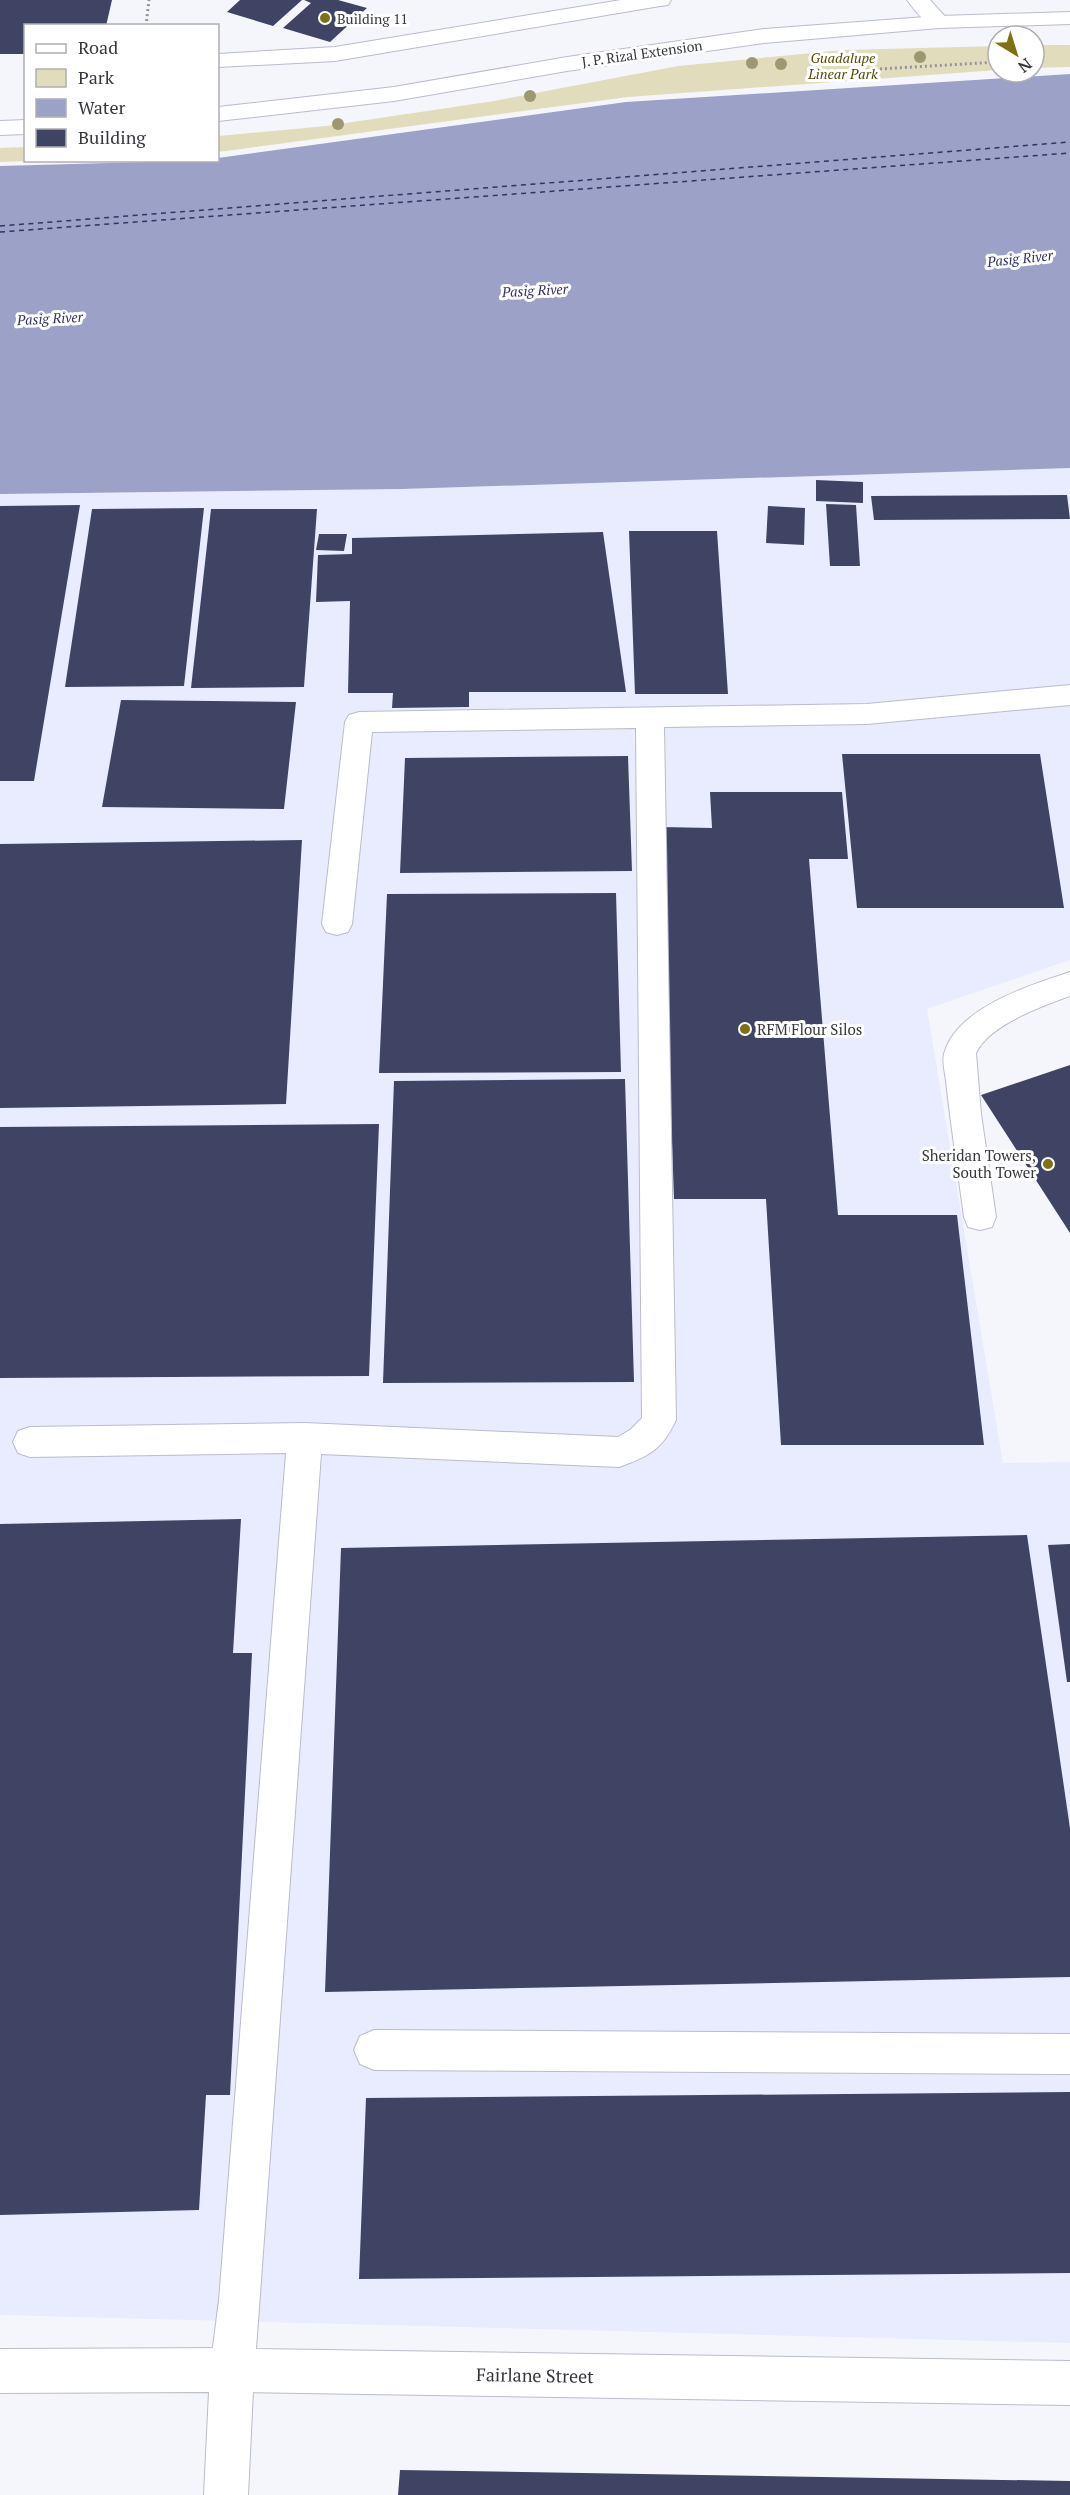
<svg xmlns="http://www.w3.org/2000/svg" width="1070" height="2495" viewBox="0 0 1070 2495" font-family="'PT Serif',serif">
<style>
.built{fill:#e9ecfe}
.green{fill:#e1ddbc}
.water{fill:#9ba1c7}
.lines{fill:none;stroke-linecap:round;stroke-linejoin:round}
.ferry{stroke:#313465;stroke-width:1.5;stroke-dasharray:5 4.5;stroke-linecap:butt}
.building{fill:#404464}
.minor-casing{stroke:#b9bcca;stroke-width:2}
.major-casing{stroke:#b9bcca;stroke-width:2}
.path{stroke:#93949a;stroke-width:3;stroke-dasharray:2 3;stroke-linecap:butt}
.minor{fill:#fff;fill-rule:evenodd}
.major{fill:#fff;fill-rule:evenodd}
.tree{fill:#9d9872}
.poi-dot{fill:#7d7112;stroke:#fff;stroke-width:2}
.labels{text-anchor:middle;dominant-baseline:central;stroke-width:6;stroke-linejoin:round;paint-order:stroke}
.far-poi-label{font-size:14px;fill:#37383e;stroke:#fff;text-anchor:start}
.far-street-label{font-size:14px;fill:#37383e;stroke:#fff}
.far-park-label{font-size:14px;font-style:italic;fill:#554c02;stroke:#fff}
.far-water-label{font-size:14px;font-style:italic;fill:#313465;stroke:#fff}
.poi-label{font-size:15px;fill:#37383e;stroke:#fff;text-anchor:start}
.near-street-label{font-size:18px;fill:#37383e;stroke:#fff}
</style>
<rect width="100%" height="100%" fill="#f5f6fc"/>
<path class="built" d="M1070 468V960L927 1009 1003 1463 1070 1462V2343L0 2315V494L402 489Z"/>
<path class="green" d="M1034 45H1070V67L1034 68Z
M998 46V70L628 97 218 152V136L326 126 494 101 678 66 843 50Z
M25 147 26 160 30 161 0 162V148Z"/>
<path class="water" d="M1070 74V468L402 489 0 494V166L218 160V158L626 102Z"/>
<g class="lines">
<path class="ferry" d="M0 226 1070 142
M0 232 1070 153"/>
</g>
<path class="building" d="M0 0H112L106 26H26V54H0Z
M240 0H302L273 26 227 12Z
M304 0H338L367 8 330 42 283 28 311 3Z
M816 480 863 482V503L816 501Z
M1067 495 1070 519 874 520 871 496Z
M826 504 856 505 860 566H830Z
M80 505 34 781H0V506Z
M768 506 805 508 804 545 766 543Z
M204 508 184 686 65 687 92 509Z
M211 509H317L304 687 191 688Z
M629 531H717L728 694H635Z
M603 532 626 692H469V707L392 708 393 693H348L350 601 316 602 318 555 352 554V538Z
M319 534H347L344 551 316 550Z
M121 700 296 702 284 809 102 807Z
M842 754H1040L1064 908H857Z
M628 756 632 871 400 873 405 758Z
M710 792H842L848 859H809L838 1215H957L984 1445H781L766 1199H674L661 827 712 828Z
M302 840 286 1104 0 1108V844Z
M616 893 621 1072 379 1073 387 894Z
M1070 1065V1233L981 1095Z
M625 1079 634 1382 383 1383 394 1081Z
M379 1124 369 1376 0 1378V1127Z
M241 1519 233 1653H252L230 2095H206L199 2210 0 2215V1524Z
M1027 1535 1070 1828V1977L325 1992 341 1548Z
M1070 1544V1682H1067L1048 1545Z
M1070 2092V2273L359 2279 366 2098Z
M400 2470 1070 2481V2495H398Z"/>
<g class="lines">
<defs>
<path id="minor" d="M621 0H671L668 5 660 6 335 61 218 67V54L335 47Z
M907 0H930L950 22 947 27C929 31 917 13 907 0Z
M1070 685V705L867 724 664 727 676 1420C662 1450 649 1456 619 1467L321 1454 256 2349 1070 2361V2405L232 2392 217 2385 210 2370 219 2300 286 1453 30 1457 18 1453 13 1442 18 1431 30 1427 305 1423 618 1437 630 1430 642 1418 636 728 372 732 352 924 348 932 337 935 326 932 322 924 345 722 349 715 359 712 867 704Z
M1070 972V996C1042 1006 989 1025 976 1053L981 1114 996 1217 992 1227 980 1230 968 1227 964 1217C958 1172 951 1127 946 1081 945 1072 942 1062 944 1054 956 1008 1030 985 1070 972Z
M374 2030 1070 2034V2074L374 2070 360 2064 354 2050 360 2036Z"/>
<path id="major" d="M1070 12V24L939 28 764 43 567 71 394 101 218 121V107L394 87 567 57 764 29 939 16Z
M26 120V134L0 135V121Z
M232 2348 247 2355 254 2370 248 2495H204L209 2392 0 2393V2349Z"/>
</defs>
<use href="#minor" class="minor-casing"/>
<use href="#major" class="major-casing"/>
<path class="path" d="M146 26 149 0
M845 71 998 62"/>
<use href="#minor" class="minor"/>
<use href="#major" class="major"/>
</g>
<g class="tree">
<circle cx="920" cy="57" r="6"/>
<circle cx="752" cy="63" r="6"/>
<circle cx="781" cy="64" r="6"/>
<circle cx="530" cy="96" r="6"/>
<circle cx="338" cy="124" r="6"/>
</g>
<g class="poi-dot">
<circle cx="325" cy="18" r="6"/>
<circle cx="745" cy="1029" r="6"/>
<circle cx="1048" cy="1164" r="6"/>
</g>
<g class="labels">
<g class="far-poi-label">
<text x="337" y="18">Building 11</text>
</g>
<g class="far-street-label">
<text transform="translate(642 53) rotate(-8)">J. P. Rizal Extension</text>
</g>
<g class="far-park-label">
<text x="843" y="57">Guadalupe<tspan x="843" dy="16">Linear Park</tspan></text>
</g>
<g class="far-water-label">
<text transform="translate(1020 258) rotate(-6)">Pasig River</text>
<text transform="translate(535 290) rotate(-3)">Pasig River</text>
<text transform="translate(50 318) rotate(-3)">Pasig River</text>
</g>
<g class="poi-label">
<text x="757" y="1029">RFM Flour Silos</text>
<text x="1036" y="1155" text-anchor="end">Sheridan Towers,<tspan x="1036" dy="17">South Tower</tspan></text>
</g>
<g class="near-street-label">
<text transform="translate(535 2375) rotate(1)">Fairlane Street</text>
</g>
</g>
<rect x="24" y="24" width="195" height="138" fill="#ffffff" stroke="#afafb2" stroke-width="1.5"/>
<rect x="36" y="44" width="30" height="9" fill="#ffffff" stroke="#afafb2" stroke-width="1.5"/>
<text x="78" y="54" font-size="18" fill="#37383e">Road</text>
<rect x="36" y="69" width="30" height="18" fill="#e1ddbc" stroke="#afafb2" stroke-width="1.5"/>
<text x="78" y="84" font-size="18" fill="#37383e">Park</text>
<rect x="36" y="99" width="30" height="18" fill="#9ba1c7" stroke="#afafb2" stroke-width="1.5"/>
<text x="78" y="114" font-size="18" fill="#37383e">Water</text>
<rect x="36" y="129" width="30" height="18" fill="#404464" stroke="#afafb2" stroke-width="1.5"/>
<text x="78" y="144" font-size="18" fill="#37383e">Building</text>
<g transform="translate(1016 54) rotate(142)"><circle r="28" fill="#ffffff" stroke="#afafb2" stroke-width="1.5"/>
<path d="M0-4.5L10 22L0 15L-10 22Z" fill="#7d7112"/>
<text y="-9" font-size="16" font-weight="bold" text-anchor="middle" fill="#37383e">N</text>
</g>
</svg>
